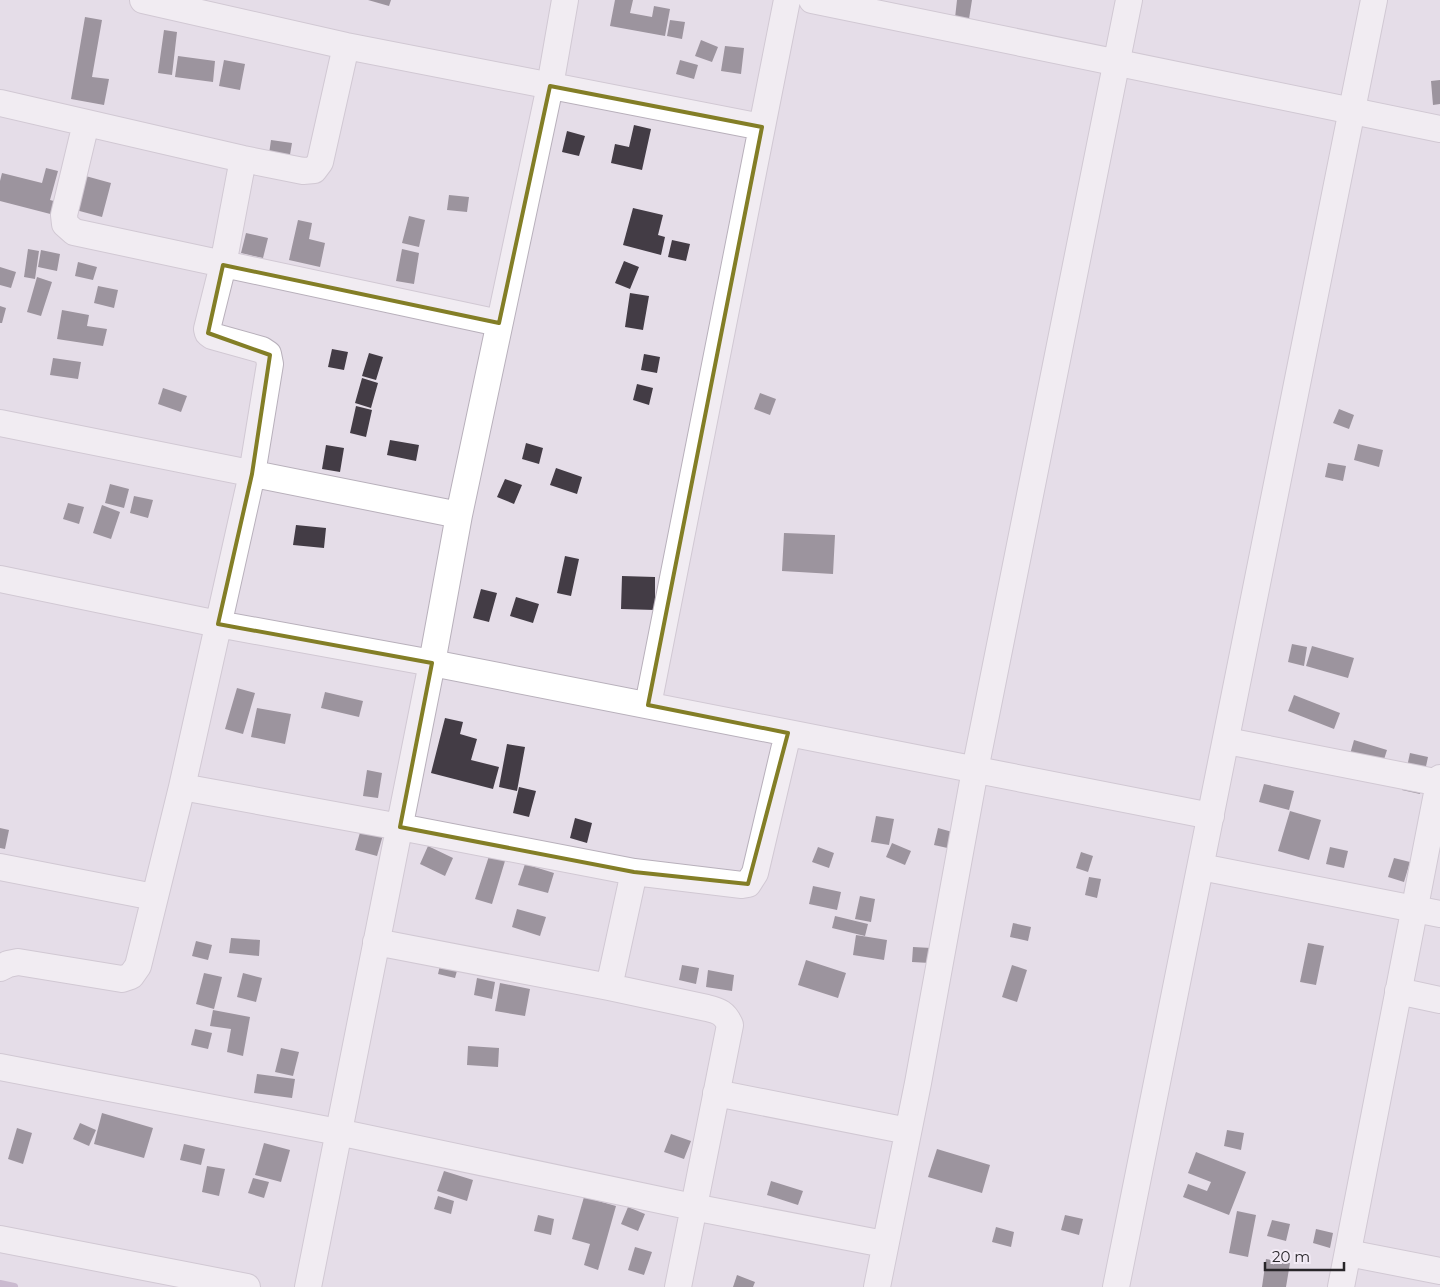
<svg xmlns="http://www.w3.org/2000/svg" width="1440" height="1287" viewBox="0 0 1440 1287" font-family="Montserrat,sans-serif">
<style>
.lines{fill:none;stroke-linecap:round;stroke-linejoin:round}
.stream{stroke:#a990b2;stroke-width:8}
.building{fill:#433c45}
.minor-casing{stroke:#b8b0bb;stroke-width:28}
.minor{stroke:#fff;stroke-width:26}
.marked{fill:none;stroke:#837e26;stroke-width:4;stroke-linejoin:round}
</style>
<rect width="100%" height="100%" fill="#e5dde8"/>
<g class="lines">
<path class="stream" d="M0 1284 14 1287"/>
</g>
<path class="building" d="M368 0H391L389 6Z
M615 0H633L630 13 652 17 654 6 670 9 665 36 610 26Z
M957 0H972L969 19 955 18Z
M85 17 102 20 92 77 109 79 104 105 71 99Z
M670 20 685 22 682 39 667 36Z
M164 30 177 32 172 75 158 73Z
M701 40 718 47 712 62 695 56Z
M725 46 744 48 741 74 721 71Z
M178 56 215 61 213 82 175 77Z
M224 60 245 64 240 90 219 86Z
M680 60 698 65 694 79 676 74Z
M1440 80V104L1433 105 1431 81Z
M634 125 651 129 642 170 611 163 615 144 629 147Z
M567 131 585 136 579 156 562 152Z
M271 140 292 143 287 172 267 168Z
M46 168 58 171 50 200 65 204 62 217 0 201V181L2 173 42 183Z
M82 175 111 183 102 217 72 209Z
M449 195 469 197 467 212 447 210Z
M633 208 663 215 658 235 665 237 661 255 623 245Z
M409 216 425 220 419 247 402 243Z
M298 220 312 223 309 239 325 243 320 267 289 260Z
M246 233 268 238 263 258 241 253Z
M672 240 690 244 686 261 668 257Z
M28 249 39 251 35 279 24 277Z
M402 249 419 253 414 284 396 281Z
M41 250 60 254 57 271 38 267Z
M624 261 639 267 630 289 615 283Z
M78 262 97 267 93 280 75 276Z
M0 267 16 272 11 288 0 285Z
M37 277 52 282 41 316 27 312Z
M98 286 118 290 114 308 94 303Z
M630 293 649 296 643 330 625 327Z
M0 306 6 308 2 323H0Z
M62 310 89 315 87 326 107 329 103 346 57 339Z
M332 349 348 352 344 370 328 367Z
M369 353 383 357 376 380 362 376Z
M644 354 660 357 657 373 641 370Z
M53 358 81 362 78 379 50 375Z
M362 378 378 383 371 408 355 403Z
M637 384 653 388 649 405 633 400Z
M163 388 187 396 181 412 158 404Z
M760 393 776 399 770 415 754 409Z
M356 406 372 410 366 437 350 433Z
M1339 409 1354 415 1349 429 1333 423Z
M390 440 419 445 416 461 387 455Z
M526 443 543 448 539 464 522 459Z
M1358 444 1383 450 1379 467 1354 460Z
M326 445 344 448 340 472 322 469Z
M1328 463 1346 466 1343 481 1325 477Z
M556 468 582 477 577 494 550 485Z
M505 479 522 485 514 504 497 497Z
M110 484 129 489 124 508 105 503Z
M134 496 153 500 148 518 130 513Z
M68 503 84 507 79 524 63 519Z
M102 505 120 512 111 539 93 533Z
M296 525 326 528 324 548 293 545Z
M784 533 835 535 833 574 782 571Z
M565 556 579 559 571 596 557 593Z
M622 576 655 577V610L621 609Z
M481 589 497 593 489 622 473 618Z
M516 597 539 604 533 623 510 616Z
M1292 644 1307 647 1304 666 1288 662Z
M1312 646 1354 658 1348 678 1306 666Z
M237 688 255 693 243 734 225 729Z
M325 692 363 701 359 717 321 708Z
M1294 695 1340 713 1334 729 1288 711Z
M257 708 291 714 285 744 251 737Z
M445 718 463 722 460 734 477 739 471 760 499 767 493 789 431 773Z
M1354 740 1387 750 1379 775 1347 765Z
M507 744 525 747 517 791 499 787Z
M1410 753 1428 757 1420 794 1402 790Z
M367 770 382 773 378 798 363 796Z
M1264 784 1294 791 1289 810 1259 802Z
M519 787 536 791 529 817 513 813Z
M1290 811 1321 820 1309 860 1278 851Z
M876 816 894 819 889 845 871 842Z
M575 818 592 823 587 843 570 838Z
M0 828 9 830 5 849 0 848Z
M938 828 956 833 952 849 934 845Z
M361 829 383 835 377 856 355 850Z
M892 843 911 851 905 865 886 857Z
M428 846 453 858 445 876 420 864Z
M818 847 834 853 829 868 812 862Z
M1330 847 1348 851 1344 868 1326 864Z
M1081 852 1093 856 1088 872 1076 868Z
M489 856 505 861 492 904 475 899Z
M1394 858 1410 862 1404 882 1388 877Z
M525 864 554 873 548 893 518 885Z
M1089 877 1101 879 1097 898 1085 895Z
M813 886 841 892 837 910 809 904Z
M860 896 875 899 871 922 855 919Z
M517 909 546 917 540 936 512 927Z
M835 916 868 924 865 936 832 928Z
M1013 923 1031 927 1028 941 1010 937Z
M856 935 887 940 884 960 853 955Z
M231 938 260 940 259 956 229 953Z
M196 941 212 945 208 960 192 956Z
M1308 943 1324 946 1316 985 1300 982Z
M913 947 931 948 930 963 912 962Z
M442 957 460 960 455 978 438 974Z
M806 960 846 973 838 998 798 985Z
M682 965 699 968 696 984 679 980Z
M1012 965 1027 970 1017 1002 1002 997Z
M708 970 734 975 732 991 706 987Z
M204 973 222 977 214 1009 196 1004Z
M243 973 262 978 256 1002 237 997Z
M477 978 495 982 492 999 474 995Z
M500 983 530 989 525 1016 495 1011Z
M213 1010 250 1017 243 1056 227 1052 231 1029 210 1026Z
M195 1029 212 1033 208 1049 191 1045Z
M468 1046 499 1048 498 1067 467 1065Z
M281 1048 299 1052 293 1076 275 1072Z
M257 1074 295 1079 292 1098 254 1093Z
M102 1113 153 1128 144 1158 94 1144Z
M80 1123 96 1130 89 1146 73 1139Z
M17 1128 32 1133 23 1164 8 1159Z
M1227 1130 1244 1133 1241 1150 1224 1146Z
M671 1134 691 1141 684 1159 664 1152Z
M264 1143 290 1150 281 1182 255 1175Z
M184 1144 205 1149 201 1165 180 1160Z
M937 1149 990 1165 982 1193 928 1177Z
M1196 1152 1246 1172 1229 1215 1183 1197 1188 1184 1207 1191 1211 1182 1188 1173Z
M207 1166 225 1169 219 1196 202 1192Z
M444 1171 473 1180 467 1201 437 1191Z
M253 1178 269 1182 264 1198 248 1193Z
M771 1181 803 1191 798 1205 767 1195Z
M438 1196 454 1201 451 1214 434 1209Z
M584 1197 616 1206 598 1270 584 1265 590 1244 572 1239Z
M628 1207 645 1214 638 1231 621 1224Z
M1237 1211 1256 1215 1248 1257 1229 1253Z
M538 1215 554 1219 551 1235 534 1231Z
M1065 1215 1083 1219 1079 1235 1061 1230Z
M1272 1220 1290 1224 1286 1241 1267 1236Z
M996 1227 1014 1232 1011 1247 992 1242Z
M1316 1229 1333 1233 1330 1248 1313 1243Z
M635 1247 652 1252 644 1275 628 1270Z
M1266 1259 1290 1263 1286 1287H1262Z
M737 1275 755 1282 753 1287H733Z"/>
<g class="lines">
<defs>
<path id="minor" d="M143 0 346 46 762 127
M812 0 1440 129
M0 103 243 159 303 171 314 170 320 162 346 46
M86 123 64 215 65 224 74 232 499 323
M0 423 459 515
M0 579 218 624 432 663 1211 816
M648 705 787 0
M1227 741 1440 783
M182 787 400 827 634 872 742 885 748 884 755 873 788 733
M0 867 154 897
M1201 867 1440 914
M376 942 609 987 707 1008C719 1011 725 1013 730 1025L678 1287
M0 968 8 964 18 962 122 979 131 976 138 966 182 787 252 474 270 364 268 354 262 350 212 336 208 333 207 329 223 265 243 159
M609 987 634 872
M1398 991 1440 1000
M0 1067 338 1132 693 1207 884 1244
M716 1093 908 1131
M0 1239 247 1287
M1348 1253 1440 1271
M308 1287 432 663 459 515 550 86 565 0
M877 1287 918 1083 975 770 1129 0
M1116 1287 1374 0
M1341 1287 1440 778"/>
</defs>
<use href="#minor" class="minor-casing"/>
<use href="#minor" class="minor"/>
</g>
<path d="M0 0H1440V1287H0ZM550 86 762 127 648 705 788 733 748 884 634 872 400 827 432 663 218 624 252 474 270 355 208 333 223 265 499 323Z" fill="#e5dde8" fill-opacity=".55" fill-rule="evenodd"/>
<path class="marked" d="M550 86 762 127 648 705 788 733 748 884 634 872 400 827 432 663 218 624 252 474 270 355 208 333 223 265 499 323Z"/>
<path d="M1265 1262v8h79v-8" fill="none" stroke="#282529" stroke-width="2.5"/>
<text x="1272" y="1262" font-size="15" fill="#282529" stroke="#f2eaf5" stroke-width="4" paint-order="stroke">20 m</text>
</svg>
